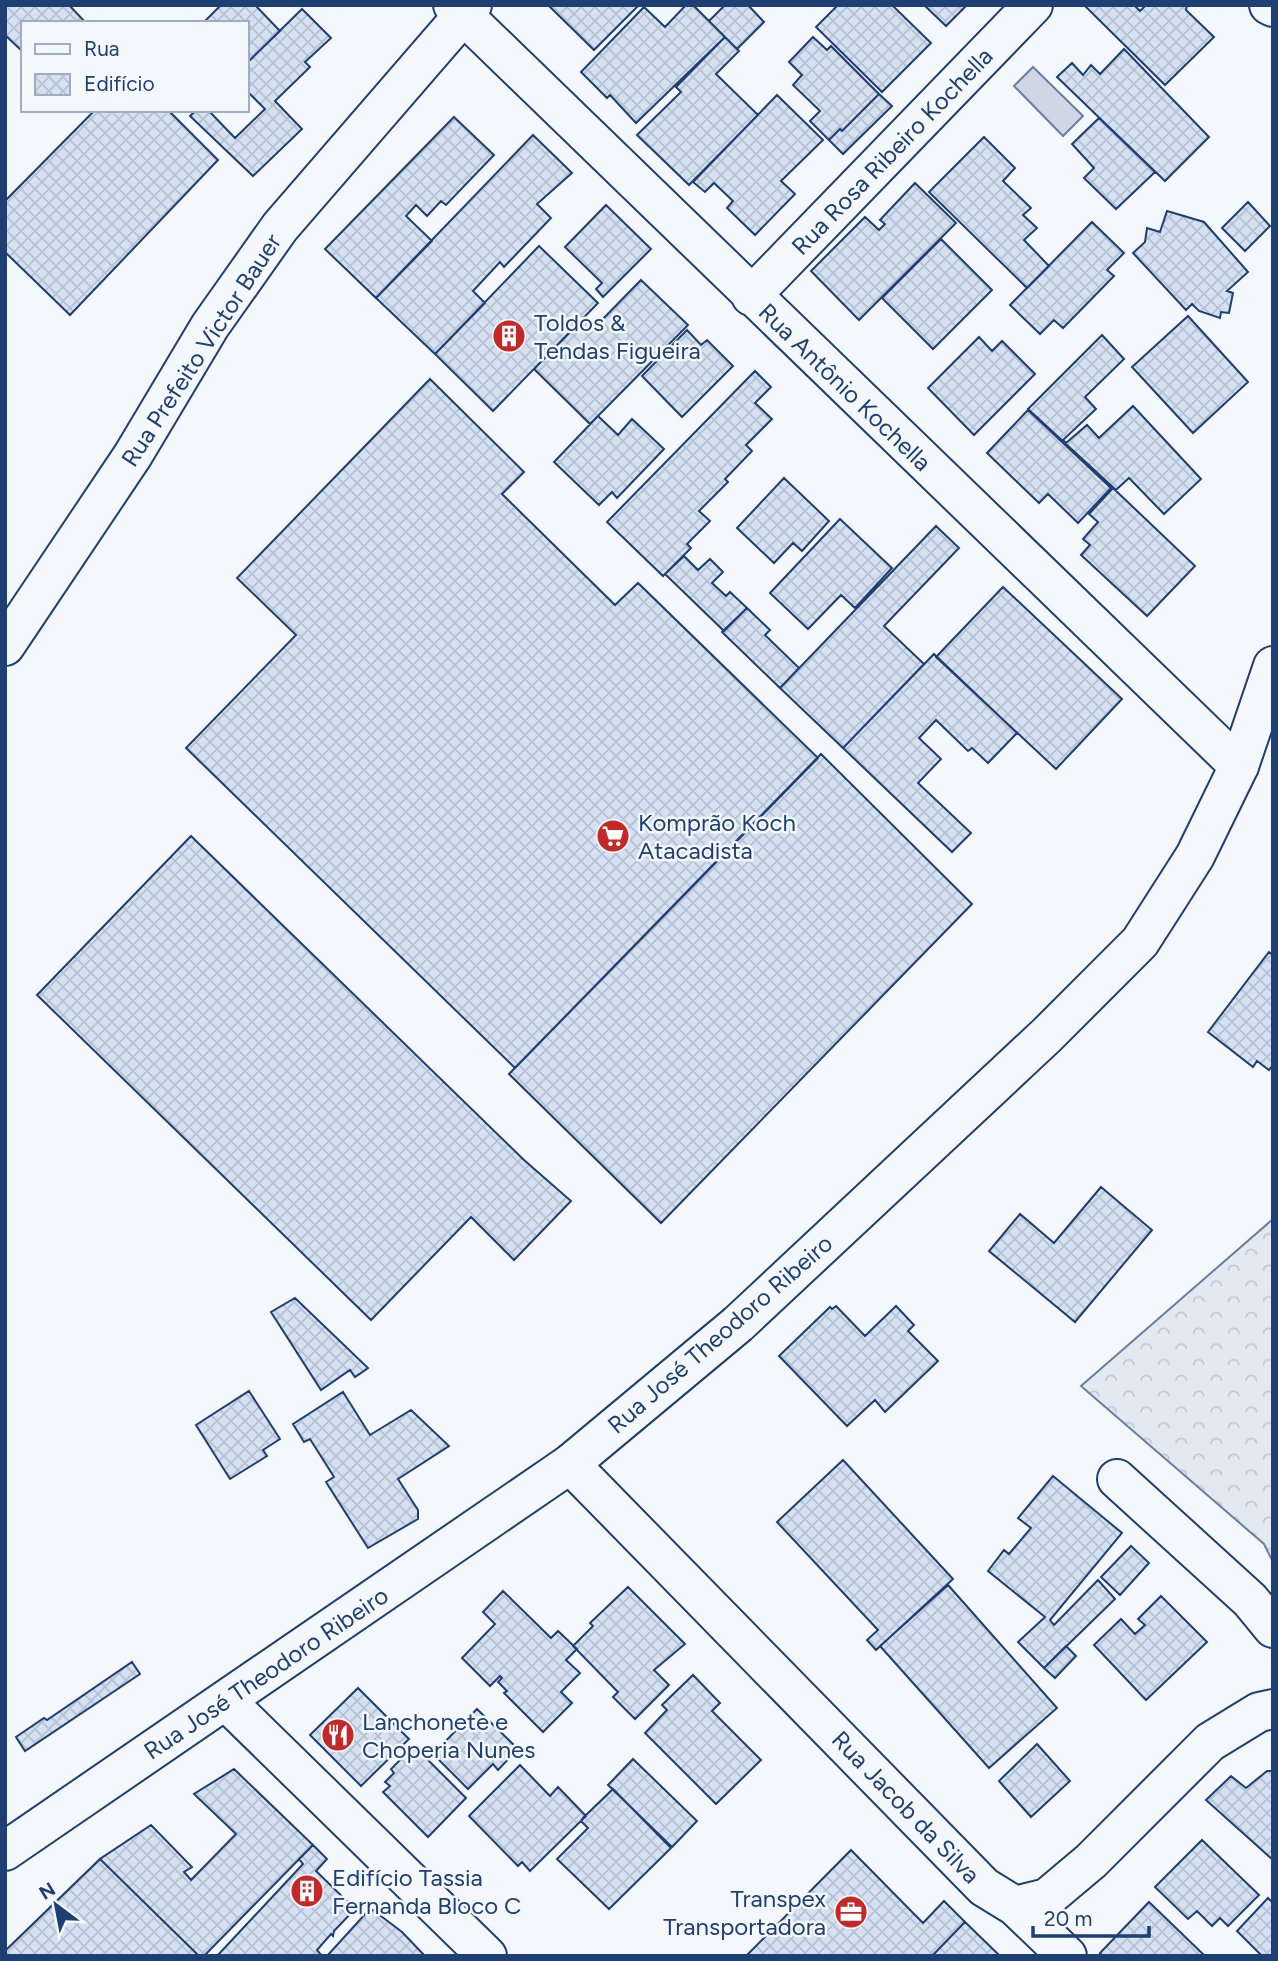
<svg xmlns="http://www.w3.org/2000/svg" width="1278" height="1961" viewBox="0 0 1278 1961" font-family="Figtree,sans-serif">
<style>
.forest{fill:url(#forest-crowns);stroke:#687fa3;stroke-width:2}
.water{fill:#cfd7e4;stroke:#687fa3;stroke-width:2}
.building{fill:url(#building-cross-hatch);stroke:#1d3f73;stroke-width:2}
.lines{fill:none;stroke-linecap:round;stroke-linejoin:round}
.minor-casing{stroke:#1d3f73;stroke-width:42}
.major-casing{stroke:#1d3f73;stroke-width:42}
.minor{stroke:#f4f7fb;stroke-width:38}
.major{stroke:#f4f7fb;stroke-width:38}
.labels{text-anchor:middle;dominant-baseline:central;stroke-width:5;stroke-linejoin:round;paint-order:stroke}
.street-label{font-size:24px;fill:#1d3f73;stroke:#f4f7fb}
.poi-label{font-size:24px;fill:#1d3f73;stroke:#f4f7fb;text-anchor:start}
</style>
<defs>
<pattern id="forest-crowns" width="20" height="18" patternUnits="userSpaceOnUse" patternTransform="scale(1.75)"><rect width="20" height="18" fill="#e3e9f0"/><path d="M2 6a3 3 0 1 1 6 0M12 15a3 3 0 1 1 6 0" fill="none" stroke="#c2c9d1"/></pattern>
<pattern id="building-cross-hatch" width="8" height="8" patternUnits="userSpaceOnUse" patternTransform="scale(1.75)"><rect width="8" height="8" fill="#d5e0f0"/><path d="M0 0l8 8M0 8l8-8" fill="none" stroke="#b6c1d1"/></pattern>
</defs>
<rect width="100%" height="100%" fill="#f4f7fb"/>
<path class="forest" d="M1273 1219V1562L1264 1544 1081 1386Z"/>
<path class="water" d="M1033 67 1083 116 1063 136 1014 86Z"/>
<path class="building" d="M5 5H69L86 23H23V52L5 35Z
M221 5H255L280 31 247 63V23H203Z
M548 5H639L594 50Z
M686 5H693L725 37 636 123 610 95 607 98 581 72 644 7 665 27Z
M725 5H748L764 22 737 49 709 21Z
M838 5H892L931 43 882 92 816 27Z
M924 5H967L946 26Z
M1084 5H1134L1140 11 1146 5H1187L1186 10 1214 37 1165 85Z
M302 9 331 38 305 62 310 67 275 101 302 129 253 176 190 116 196 110H208L235 138 265 109 247 91V63Z
M725 37 739 51 716 74 758 115 689 185 637 135 681 92 676 87Z
M813 37 827 50 831 46 879 94 842 131 840 129 829 140 810 121 820 111 793 85 802 75 789 62Z
M1124 49 1209 137 1165 181 1057 77 1072 63 1083 75 1091 65 1100 74Z
M879 94 892 106 843 154 829 140 840 129 842 131Z
M777 95 823 140 781 181 795 194 755 235 727 208 733 201 714 183 705 192 693 182Z
M95 110H168L218 160 70 315 5 252V201Z
M454 117 494 155 446 205 441 201 427 216 416 205 406 216 432 241 376 298 325 249Z
M1099 118 1155 172 1116 209 1084 178 1094 168 1072 144Z
M533 135 572 173 537 204 551 218 504 267 500 262 473 291 485 303 435 354 376 298Z
M984 137 1015 168 1003 181 1031 208 1023 215 1037 228 1024 240 1049 266 1027 288 929 192Z
M915 183 956 223 859 320 811 271 865 217 879 230 885 224 880 220Z
M1248 202 1270 226 1245 251 1222 228Z
M606 205 651 249 603 297 596 289 602 283 565 247Z
M1167 211 1204 222 1248 272 1227 291 1233 293 1229 313 1221 312 1220 318 1199 311 1192 304 1186 310 1133 253 1145 242 1147 228 1160 232Z
M1092 222 1124 253 1107 270 1114 276 1063 328 1054 320 1040 334 1010 305Z
M941 239 992 290 933 349 882 298Z
M539 246 598 303 493 411 435 354Z
M641 280 688 325 590 424 534 369 584 318 594 328Z
M1188 316 1248 382 1193 433 1132 367Z
M687 330 701 345 707 340 733 366 682 417 642 376Z
M1102 335 1124 359 1085 397 1096 409 1063 440 1066 443 1087 425 1099 438 1133 406 1201 479 1164 514 1129 478 1116 490 1028 409Z
M979 337 992 351 1002 341 1035 374 974 435 928 388Z
M755 371 771 387 755 403 772 419 746 445 752 451 725 479 728 482 699 511 710 521 687 544 691 548 663 576 607 522Z
M430 379 524 472 502 494 615 605 638 583 818 758 515 1068 186 748 296 635 237 578Z
M1028 410 1111 488 1078 523 1048 494 1039 503 987 453Z
M598 416 618 435 632 419 664 449 617 498 612 492 599 505 554 462Z
M784 478 829 521 802 551 793 543 774 563 737 528Z
M1113 488 1195 566 1147 616 1081 555 1090 545 1083 539 1098 522 1089 514Z
M840 519 892 568 855 608 841 595 808 629 770 593Z
M936 526 959 548 884 626 924 664 843 748 780 688Z
M684 556 698 570 710 559 723 572 712 583 726 596 730 592 747 608 724 631 665 574Z
M1003 587 1122 699 1056 769 936 657Z
M747 608 770 630 765 635 799 668 780 688 722 632Z
M934 654 1017 733 988 763 972 748 968 751 936 720 919 738 941 759 918 783 971 833 952 852 843 748Z
M821 754 972 904 661 1223 509 1074Z
M191 836 524 1160 571 1201 514 1260 471 1217 371 1320 37 995Z
M1269 952 1273 955V1065L1269 1070 1257 1061 1253 1067 1208 1032Z
M1101 1187 1152 1230 1075 1322 989 1251 1020 1214 1054 1243Z
M295 1298 368 1368 355 1377 350 1370 321 1390 271 1312Z
M836 1306 865 1336 896 1306 914 1325 908 1331 938 1361 885 1412 875 1400 847 1426 779 1356 830 1307 832 1309Z
M249 1391 280 1439 263 1450 267 1456 230 1479 196 1425Z
M343 1392 370 1435 411 1410 449 1446 398 1479 418 1510V1519L368 1548 326 1482 334 1477 310 1439 304 1442 293 1424Z
M843 1460 953 1579 876 1650 867 1640 878 1630 777 1522Z
M1053 1476 1122 1533 1050 1620 1054 1625 1098 1580 1115 1599 1044 1668 1018 1642 1045 1617 988 1571 1004 1550 1009 1554 1031 1528 1018 1518Z
M1131 1546 1149 1563 1120 1595 1101 1577Z
M948 1585 1057 1708 989 1768 880 1646Z
M628 1587 685 1644 654 1670 669 1685 635 1719 613 1697 618 1692 573 1646 593 1626 590 1623Z
M503 1591 551 1638 558 1631 577 1649 566 1660 580 1673 561 1692 572 1703 543 1732 504 1693 507 1691 498 1682 502 1678 500 1676 490 1686 462 1658 495 1624 483 1612Z
M1161 1596 1207 1642 1146 1700 1094 1645 1121 1619 1135 1634 1145 1625 1138 1619Z
M1066 1646 1076 1656 1055 1678 1044 1668Z
M132 1662 140 1674 25 1751 16 1737 44 1718 47 1720Z
M693 1675 720 1703 712 1711 761 1760 716 1804 645 1733 667 1710 662 1705Z
M358 1688 409 1739 361 1786 310 1735Z
M477 1709 518 1749 498 1770 493 1764 468 1789 433 1754Z
M1037 1744 1070 1781 1031 1817 999 1781Z
M414 1746 466 1798 428 1837 383 1792 390 1786 385 1782 394 1773 391 1769Z
M633 1759 697 1821 672 1847 608 1785Z
M520 1765 550 1796 558 1787 586 1816 530 1871 522 1862 518 1866 469 1816Z
M234 1769 313 1845 204 1956H199L100 1859 151 1825 192 1867 184 1872 191 1880 236 1834 194 1794Z
M1267 1771H1273V1860L1206 1800 1231 1776 1246 1788Z
M613 1789 671 1848 609 1909 557 1859 588 1828 581 1821 583 1818Z
M1202 1840 1259 1895 1228 1926 1220 1918 1212 1926 1197 1911 1188 1919 1155 1887Z
M313 1845 327 1859 316 1871 355 1909 334 1931 333 1936 331 1934 317 1950 322 1956H217L303 1864 299 1859Z
M851 1850 923 1923 944 1901 965 1922 932 1956H746Z
M100 1859 152 1910 199 1956H5V1951Z
M1268 1898 1273 1903V1956H1262L1237 1931Z
M1149 1902 1205 1956H1103L1100 1953Z
M373 1910 402 1932 425 1956H327L366 1913Z
M965 1922 1000 1956H932Z"/>
<g class="lines">
<defs>
<path id="minor" d="M453 5 1239 766
M1269 5 1273 7
M751 296 1033 5
M570 1464 984 1887 1015 1906 1047 1898 1091 1861 1210 1742 1259 1712 1273 1709
M1117 1479 1250 1600 1273 1628
M226 1701 487 1956
M1015 1906 1067 1956"/>
<path id="major" d="M5 646 133 455 210 326 280 227 472 5
M5 1851 570 1464 738 1324 1047 1035 1140 942 1195 856 1239 766 1273 666"/>
</defs>
<use href="#minor" class="minor-casing"/>
<use href="#major" class="major-casing"/>
<use href="#minor" class="minor"/>
<use href="#major" class="major"/>
</g>
<defs>
<symbol id="building-disc" viewBox="-11 -11 22 22"><circle r="9.5" fill="#c62828" stroke="#f4f7fb"/><path d="M-4-6H4V6H1V3H-1V6H-4ZM-2.5-4.3h1.7v1.8h-1.7ZM.8-4.3h1.7v1.8H.8ZM-2.5-1h1.7V.8h-1.7ZM.8-1h1.7V.8H.8Z" fill="#fff"/></symbol>
<symbol id="supermarket-disc" viewBox="-11 -11 22 22"><circle r="9.5" fill="#c62828" stroke="#f4f7fb"/><path d="M-6-5.5h2.5l.6 2H6L4.5 2H-2.5L-4.4-4H-6ZM-1.5 3.2a1.3 1.3 0 1 0 .1 0ZM3 3.2a1.3 1.3 0 1 0 .1 0Z" fill="#fff"/></symbol>
<symbol id="restaurant-disc" viewBox="-11 -11 22 22"><circle r="9.5" fill="#c62828" stroke="#f4f7fb"/><path d="M-5-6h1v4h1v-4h1v4h1v-4h1v5L-1.5 .5V6h-2V.5L-5-1ZM5-6V6H3V1.5H1.5Q1.5-4 5-6Z" fill="#fff"/></symbol>
<symbol id="office-disc" viewBox="-11 -11 22 22"><circle r="9.5" fill="#c62828" stroke="#f4f7fb"/><path d="M-6-3h4V-5.5h4V-3h4V5H-6ZM-1-4.5V-3h2v-1.5ZM-6 0V1H6V0Z" fill="#fff"/></symbol>
</defs>
<g fill-rule="evenodd">
<use href="#building-disc" x="490" y="317" width="38" height="38"/>
<use href="#supermarket-disc" x="594" y="817" width="38" height="38"/>
<use href="#restaurant-disc" x="319" y="1716" width="38" height="38"/>
<use href="#building-disc" x="288" y="1872" width="38" height="38"/>
<use href="#office-disc" x="832" y="1893" width="38" height="38"/>
</g>
<g class="labels">
<g class="street-label">
<text transform="translate(892 151) rotate(-46)">Rua Rosa Ribeiro Kochella</text>
<text transform="translate(201 350) rotate(-57)">Rua Prefeito Victor Bauer</text>
<text transform="translate(845 387) rotate(44)">Rua Antônio Kochella</text>
<text transform="translate(720 1334) rotate(-41)">Rua José Theodoro Ribeiro</text>
<text transform="translate(266 1673) rotate(-34)">Rua José Theodoro Ribeiro</text>
<text transform="translate(906 1807) rotate(46)">Rua Jacob da Silva</text>
</g>
<g class="poi-label">
<text x="534" y="322">Toldos &amp;<tspan x="534" dy="28">Tendas Figueira</tspan></text>
<text x="638" y="822">Komprão Koch<tspan x="638" dy="28">Atacadista</tspan></text>
<text x="362" y="1721">Lanchonete e<tspan x="362" dy="28">Choperia Nunes</tspan></text>
<text x="332" y="1877">Edifício Tassia<tspan x="332" dy="28">Fernanda Bloco C</tspan></text>
<text x="826" y="1898" text-anchor="end">Transpex<tspan x="826" dy="28">Transportadora</tspan></text>
</g>
</g>
<rect width="1278" height="1961" fill="none" stroke="#1d3f73" stroke-width="14"/>
<rect x="21" y="21" width="228" height="91" fill="#f4f7fb" stroke="#9eadc5" stroke-width="2"/>
<rect x="35" y="44" width="35" height="10" fill="#f4f7fb" stroke="#9eadc5" stroke-width="2"/>
<text x="84" y="56" font-size="21" fill="#1d3f73">Rua</text>
<rect x="35" y="74" width="35" height="21" fill="url(#building-cross-hatch)" stroke="#9eadc5" stroke-width="2"/>
<text x="84" y="91" font-size="21" fill="#1d3f73">Edifício</text>
<g transform="translate(56 1905) rotate(328)" stroke="#f4f7fb" stroke-width="5" paint-order="stroke">
<path d="M0-5L12 26L0 18L-12 26Z" fill="#1d3f73"/>
<text y="-10" font-size="19" font-weight="bold" text-anchor="middle" fill="#1d3f73">N</text>
</g>
<path d="M1033 1926v10h116v-10" fill="none" stroke="#1d3f73" stroke-width="3.5"/>
<text x="1044" y="1926" font-size="21" fill="#1d3f73" stroke="#f4f7fb" stroke-width="5" paint-order="stroke">20 m</text>
</svg>
